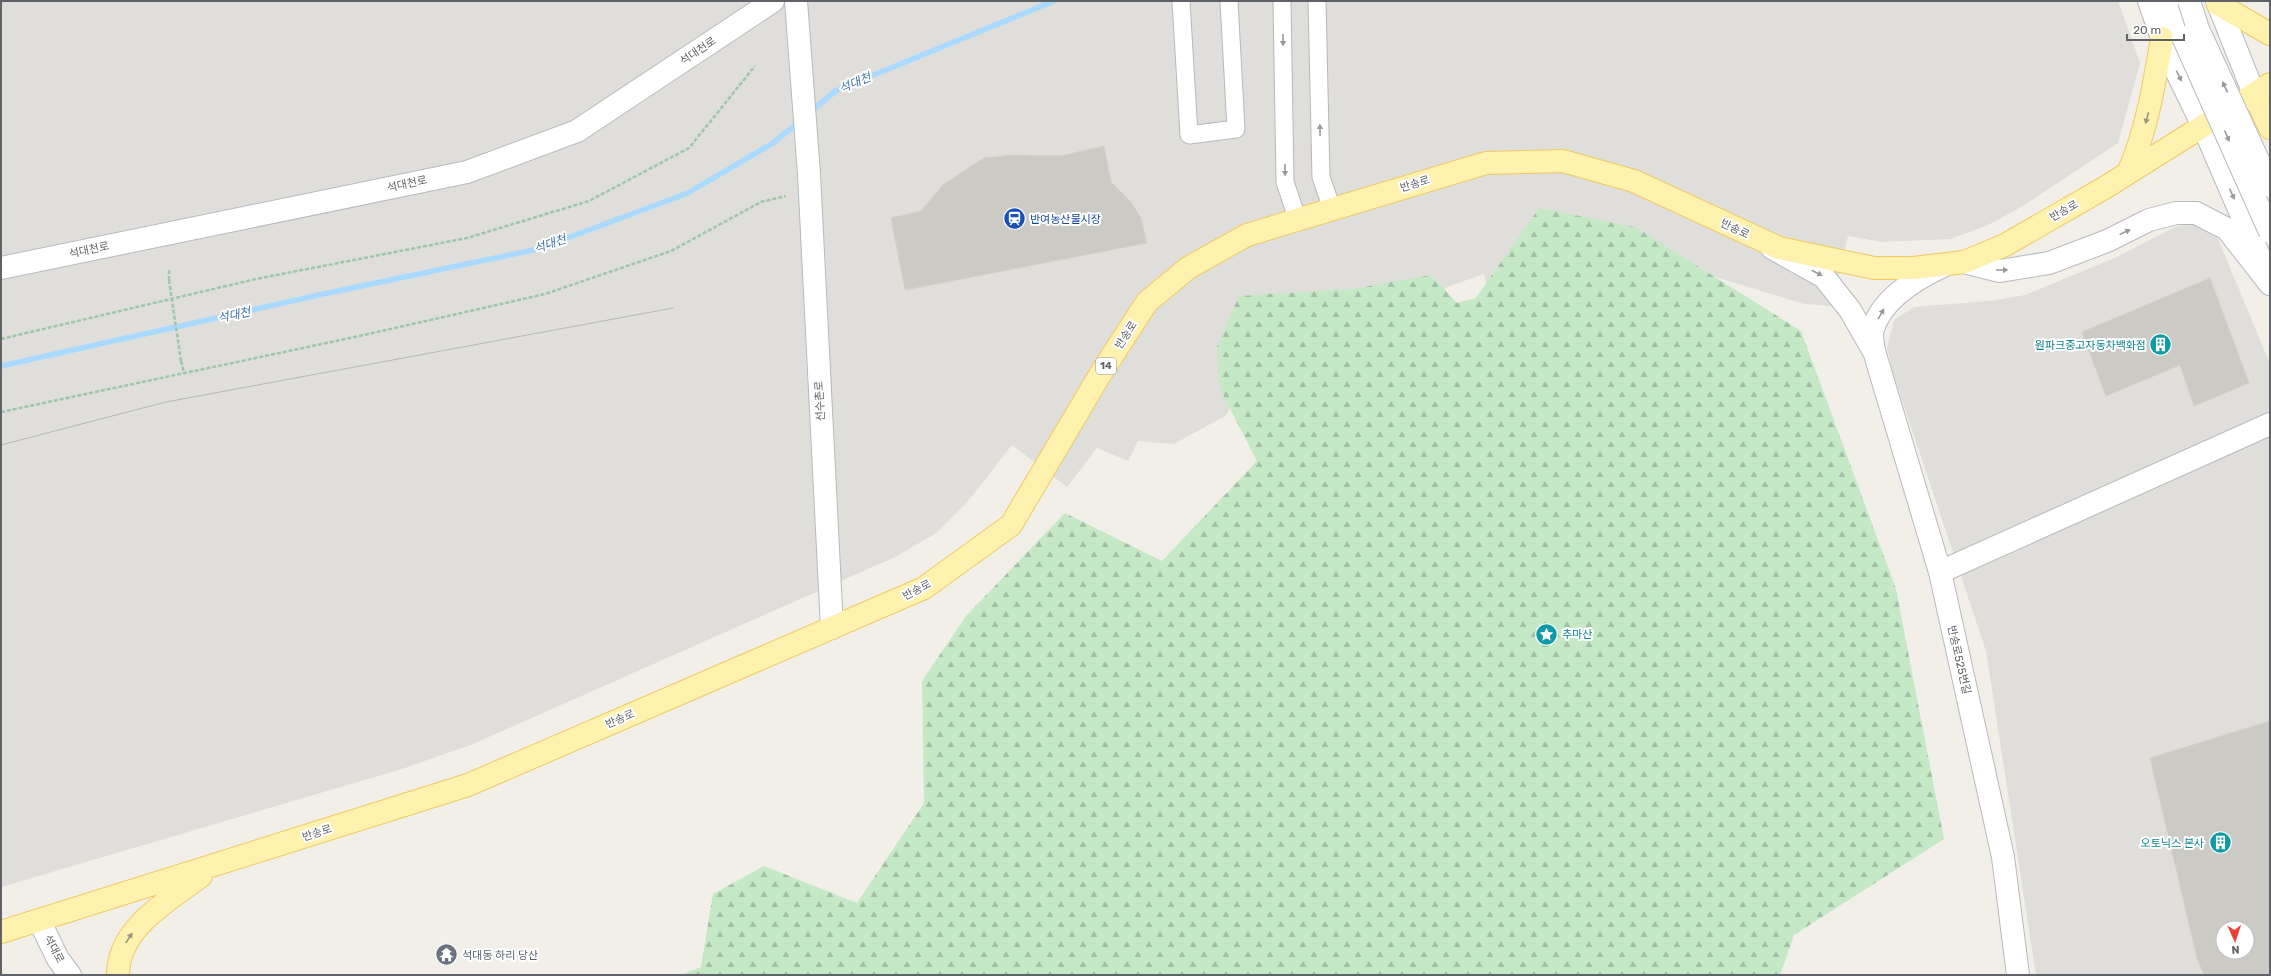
<svg xmlns="http://www.w3.org/2000/svg" width="2271" height="976" viewBox="0 0 2271 976" font-family="Rubik,'Noto Sans KR',sans-serif">
<style>
.industrial{fill:#e0deda;fill-rule:evenodd}
.forest{fill:url(#forest-firs)}
.lines{fill:none;stroke-linecap:round;stroke-linejoin:round}
.stream{stroke:#aadaff;stroke-width:5.5}
.building{fill:#cccac5;stroke:#d6d1c6;fill-rule:evenodd}
.street-casing{stroke:#b5b8bc;stroke-width:19}
.secondary-casing{stroke:#b6babf;stroke-width:24}
.primary-casing{stroke:#f2c960;stroke-width:24}
.path{stroke:#9cc7a9;stroke-width:2.5;stroke-dasharray:4 2;stroke-linecap:butt}
.street{stroke:#fff;stroke-width:17}
.secondary{stroke:#fff;stroke-width:22}
.primary{stroke:#fff2af;stroke-width:22}
.tram{stroke:#b6b7b8;stroke-width:1}
.secondary-bridge-casing{stroke:#b6babf;stroke-width:24;stroke-linecap:butt}
.path-bridge{stroke:#9cc7a9;stroke-width:2.5;stroke-dasharray:4 2;stroke-linecap:butt}
.secondary-bridge{stroke:#fff;stroke-width:22}
.oneway{fill:#979a9d}
.oneway2{fill:#979581}
.labels{text-anchor:middle;dominant-baseline:central;stroke-width:4;stroke-linejoin:round;paint-order:stroke}
.shield{fill:#fff;stroke:#8f9295;stroke-width:1}
.shield-label{font-size:10px;font-weight:bold;fill:#5f6368}
.street-label{font-size:11px;fill:#5f6368;stroke:#fff}
.transit-label{font-size:11px;fill:#164399;stroke:#fff;text-anchor:start}
.culture-label{font-size:11px;fill:#0d838f;stroke:#fff;text-anchor:end}
.worship-label{font-size:11px;fill:#5b616d;stroke:#fff;text-anchor:start}
.water-label{font-size:12px;font-style:italic;fill:#4174aa;stroke:#fff}
</style>
<defs>
<pattern id="forest-firs" width="22" height="20" patternUnits="userSpaceOnUse"><rect width="22" height="20" fill="#c5e8c5"/><path d="M5 1l3.5 6h-7zM16 11l3.5 6h-7z" fill="#a3c0a4"/></pattern>
</defs>
<rect width="100%" height="100%" fill="#f1efe8"/>
<path class="industrial" d="M1 1H2118L2140 63 2118 143 2023 206 1986 226 1950 239 1882 242 1848 236 1831 306 1804 304 1667 262 1487 288 1484 274 1447 287 1416 310 1232 406 1225 416 1174 444 1138 441 1128 461 1097 448 1067 487 1012 445 969 500 935 534 895 557 473 744 402 769 1 887Z
M2196 224 2218 239 2270 364V975H2036L1986 651 1893 373 1887 348 1894 320 1914 307 1989 301 2025 295 2117 257 2177 226ZM2223 928H2247V952H2223Z"/>
<path class="forest" d="M1539 208 1635 227 1801 331 1896 589 1944 839 1794 935 1780 975H681L701 967 713 894 764 866 857 903 924 803 922 681 966 616 1065 513 1162 561 1257 461 1219 387 1217 346 1239 296 1352 289 1431 275 1457 303 1476 298Z"/>
<g class="lines">
<path class="stream" d="M810 112 837 90 1054 1
M1 366 328 293 538 249 688 193 773 143 799 122"/>
</g>
<path class="building" d="M1104 146 1111 182 1131 202 1141 218 1147 243 905 290 891 218 921 211 944 184 984 158 1013 155 1060 156Z
M2210 278 2249 383 2194 406 2180 365 2106 396 2082 332Z
M2270 721V975H2204L2197 958 2150 758ZM2223 928H2247V952H2223Z"/>
<g class="lines">
<defs>
<path id="street" d="M1181 1 1189 135 1236 129 1229 1
M1282 1 1285 182 1298 221
M1317 1 1321 177 1332 209"/>
<path id="secondary" d="M796 1 809 174 832 628
M2149 1 2166 50 2203 126 2261 260
M2171 1 2183 37
M2217 1 2254 94
M1772 248 1824 277 1850 310 1873 350
M1964 262 2000 271 2049 263 2107 241 2149 220 2176 213H2196L2227 229 2270 284
M1945 265C1917 278 1882 298 1873 329 1871 335 1873 344 1874 351L1940 572 2003 857 2018 975
M1 268 467 172 577 131 773 1
M1940 572 2270 424
M40 922 58 959 70 975"/>
<path id="primary" d="M2218 4 2270 34
M2254 94 2270 128
M2128 173C2147 130 2154 85 2162 38
M1 932 468 785 924 588 1011 525 1101 373 1147 302 1188 268 1247 235 1486 163 1563 161 1634 181 1779 248 1874 268H1913L1964 262 2005 245 2106 187 2270 84
M118 975C118 928 168 901 201 876"/>
</defs>
<use href="#street" class="street-casing"/>
<use href="#secondary" class="secondary-casing"/>
<use href="#primary" class="primary-casing"/>
<path class="path" d="M169 270V280
M1 339 256 279 467 238 589 201 689 148 755 66
M181 361 184 373
M1 412 364 335 545 294 671 251 761 202 786 196"/>
<use href="#street" class="street"/>
<use href="#secondary" class="secondary"/>
<use href="#primary" class="primary"/>
<path class="tram" d="M1 445 166 402 673 308"/>
<defs>
<path id="secondary-bridge" d="M2189 1 2198 29 2270 186
M2183 37 2270 232"/>
</defs>
<use href="#secondary-bridge" class="secondary-bridge-casing"/>
<path class="path-bridge" d="M169 280 181 361"/>
<use href="#secondary-bridge" class="secondary-bridge"/>
</g>
<defs><path id="oneway-solid" d="M-6-.8H1V-3.2L6.5 0L1 3.2V.8H-6Z"/></defs>
<g class="oneway">
<use href="#oneway-solid" transform="translate(1283 40) rotate(89)"/>
<use href="#oneway-solid" transform="translate(2179 76) rotate(64)"/>
<use href="#oneway-solid" transform="translate(2225 87) rotate(-115)"/>
<use href="#oneway-solid" transform="translate(1320 130) rotate(-91)"/>
<use href="#oneway-solid" transform="translate(2227 136) rotate(66)"/>
<use href="#oneway-solid" transform="translate(1285 170) rotate(89)"/>
<use href="#oneway-solid" transform="translate(2232 194) rotate(66)"/>
<use href="#oneway-solid" transform="translate(2125 232) rotate(-26)"/>
<use href="#oneway-solid" transform="translate(2002 270)"/>
<use href="#oneway-solid" transform="translate(1817 273) rotate(27)"/>
<use href="#oneway-solid" transform="translate(1881 314) rotate(-60)"/>
</g>
<g class="oneway2">
<use href="#oneway-solid" transform="translate(2147 118) rotate(105)"/>
<use href="#oneway-solid" transform="translate(129 938) rotate(-58)"/>
</g>
<defs>
<symbol id="station-disc" viewBox="-11 -11 22 22"><circle r="9.5" fill="#1a4fb4" stroke="#fff"/><path d="M-3-6H3Q5-6 5-4V2Q5 4 3 4L4.5 6H3L1.5 4h-3L-3 6H-4.5L-3 4Q-5 4-5 2V-4Q-5-6-3-6ZM-3.5-4v3h7v-3ZM-3.5 1v1.5H-2V1ZM2 1v1.5H3.5V1Z" fill="#fff"/></symbol>
<symbol id="building-disc" viewBox="-11 -11 22 22"><circle r="9.5" fill="#0f9aa8" stroke="#fff"/><path d="M-4-6H4V6H1V3H-1V6H-4ZM-2.5-4.3h1.7v1.8h-1.7ZM.8-4.3h1.7v1.8H.8ZM-2.5-1h1.7V.8h-1.7ZM.8-1h1.7V.8H.8Z" fill="#fff"/></symbol>
<symbol id="sight-disc" viewBox="-11 -11 22 22"><circle r="9.5" fill="#0f9aa8" stroke="#fff"/><path d="M0-6L1.8-2.2L6-1.7L2.9 1.2L3.7 5.4L0 3.3L-3.7 5.4L-2.9 1.2L-6-1.7L-1.8-2.2Z" fill="#fff"/></symbol>
<symbol id="temple-disc" viewBox="-11 -11 22 22"><circle r="9.5" fill="#6b7280" stroke="#fff"/><path d="M0-6L5-2H3V0L6.5 2.5H4V6H1.5V3h-3V6H-4V2.5H-6.5L-3 0V-2H-5Z" fill="#fff"/></symbol>
</defs>
<g fill-rule="evenodd">
<use href="#station-disc" x="1002" y="206" width="25" height="25"/>
<use href="#building-disc" x="2148" y="332" width="25" height="25"/>
<use href="#sight-disc" x="1534" y="622" width="25" height="25"/>
<use href="#building-disc" x="2208" y="830" width="25" height="25"/>
<use href="#temple-disc" x="434" y="942" width="25" height="25"/>
</g>
<g class="labels">
<rect class="shield" x="1096" y="358" width="20" height="16" rx="3"/>
<g class="shield-label">
<text x="1106" y="366">14</text>
</g>
<g class="street-label">
<text transform="translate(698 51) rotate(-34)">석대천로</text>
<text transform="translate(407 184) rotate(-12)">석대천로</text>
<text transform="translate(1415 184) rotate(-17)">반송로</text>
<text transform="translate(2064 211) rotate(-30)">반송로</text>
<text transform="translate(1735 229) rotate(25)">반송로</text>
<text transform="translate(89 250) rotate(-12)">석대천로</text>
<text transform="translate(1126 335) rotate(-57)">반송로</text>
<text transform="translate(820 401) rotate(-93)">선수촌로</text>
<text transform="translate(917 590) rotate(-28)">반송로</text>
<text transform="translate(1959 660) rotate(77)">반송로525번길</text>
<text transform="translate(620 719) rotate(-23)">반송로</text>
<text transform="translate(317 833) rotate(-18)">반송로</text>
<text transform="translate(54 949) rotate(62)">석대로</text>
</g>
<g class="transit-label">
<text x="1030" y="219">반여농산물시장</text>
</g>
<g class="culture-label">
<text x="2146" y="345">원파크중고자동차백화점</text>
<text x="1562" y="634" text-anchor="start">추마산</text>
<text x="2204" y="843">오토닉스 본사</text>
</g>
<g class="worship-label">
<text x="462" y="955">석대동 하리 당산</text>
</g>
<g class="water-label">
<text transform="translate(855 83) rotate(-23)">석대천</text>
<text transform="translate(550 244) rotate(-19)">석대천</text>
<text transform="translate(234 315) rotate(-12)">석대천</text>
</g>
</g>
<rect width="2271" height="976" fill="none" stroke="#5f6368" stroke-width="4"/>
<g transform="translate(2235 940) rotate(177)"><circle r="19" fill="#ffffff" stroke="#bfc1c3"/>
<path d="M0-3L7 15L0 10L-7 15Z" fill="#ea4335"/>
<text y="-6" font-size="11" font-weight="bold" text-anchor="middle" fill="#5f6368">N</text>
</g>
<path d="M2127 34v6h57v-6" fill="none" stroke="#5f6368" stroke-width="2"/>
<text x="2133" y="34" font-size="12" fill="#5f6368" stroke="#ffffff" stroke-width="3" paint-order="stroke">20 m</text>
</svg>
